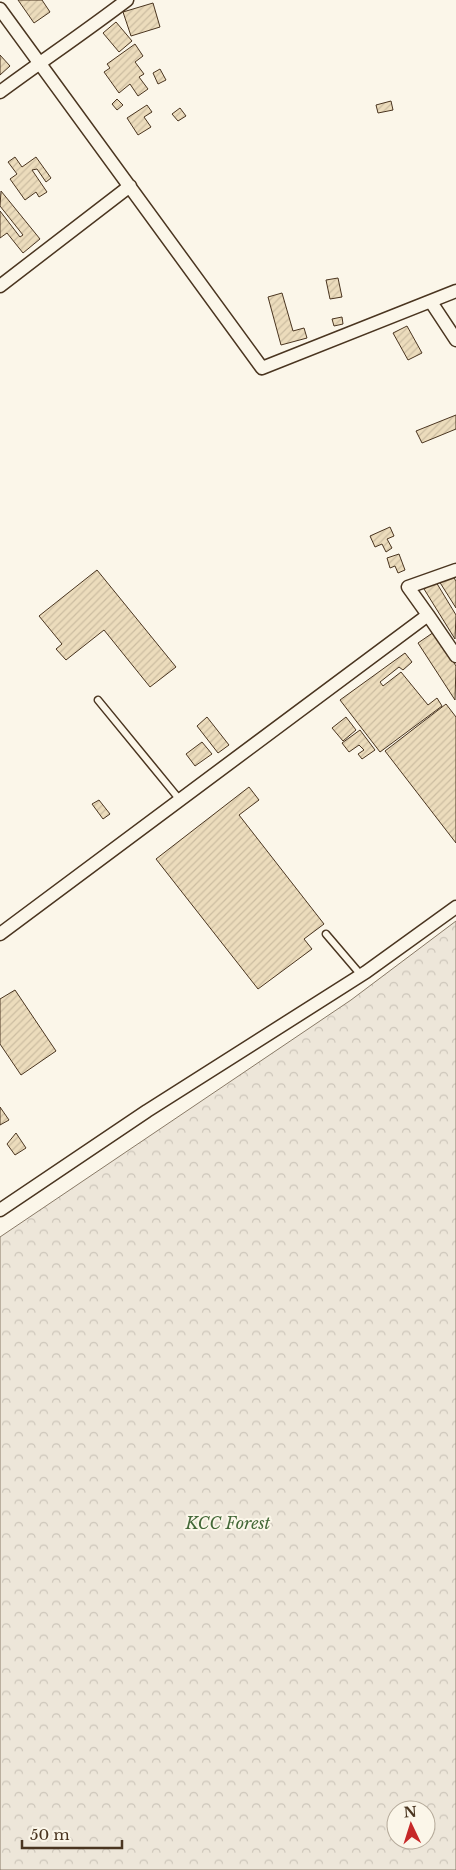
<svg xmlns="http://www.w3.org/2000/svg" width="456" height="1870" viewBox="0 0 456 1870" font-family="'Libre Baskerville',serif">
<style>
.forest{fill:url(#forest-crowns);stroke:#887966;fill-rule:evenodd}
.building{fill:url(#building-hatch);stroke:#4a3520}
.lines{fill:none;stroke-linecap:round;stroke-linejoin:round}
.service-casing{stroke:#4a3520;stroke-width:9}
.minor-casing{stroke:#4a3520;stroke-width:15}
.service{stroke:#fbf6e9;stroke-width:6}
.minor{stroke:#fbf6e9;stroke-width:12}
.labels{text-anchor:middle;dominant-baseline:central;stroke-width:4;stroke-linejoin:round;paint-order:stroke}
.park-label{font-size:16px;font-style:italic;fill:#436837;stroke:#fbf6e9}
</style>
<defs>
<pattern id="forest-crowns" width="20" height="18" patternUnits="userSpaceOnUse" patternTransform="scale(1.25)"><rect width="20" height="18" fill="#ede6d9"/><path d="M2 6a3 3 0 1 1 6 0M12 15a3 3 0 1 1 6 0" fill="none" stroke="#cdc6ba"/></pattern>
<pattern id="building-hatch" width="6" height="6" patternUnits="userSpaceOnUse" patternTransform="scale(1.25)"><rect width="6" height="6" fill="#ecdcbc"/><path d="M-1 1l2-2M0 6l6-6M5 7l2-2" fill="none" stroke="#ccbda1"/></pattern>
</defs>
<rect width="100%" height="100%" fill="#fbf6e9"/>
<path class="forest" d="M456 921V1870H0V1237L351 1000ZM396 1810H426V1840H396Z"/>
<path class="building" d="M18 0H42L50 12 34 23Z
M153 3 160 27 131 36 123 12Z
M116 22 132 41 119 52 103 33Z
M135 44 143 56 135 62 144 74 139 77 148 89 138 96 130 84 119 93 104 72 110 68 107 64Z
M0 55 10 66 0 75Z
M160 69 166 80 158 84 153 73Z
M117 99 123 105 117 110 112 104Z
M391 101 393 110 378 113 376 105Z
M147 105 152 112 144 117 151 127 138 135 127 118Z
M180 108 186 116 178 121 172 114Z
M15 157 22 167 36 157 51 178 46 182 37 169 32 170 47 192 39 197 36 192 25 200 10 179 17 174 8 162Z
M1 191 40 239 23 253 7 233 0 238V211L20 237 23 235 0 206Z
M338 278 342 297 330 299 326 280Z
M282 293 293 331 304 328 307 338 281 345 268 297Z
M342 317 343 324 334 326 332 319Z
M407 326 422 353 408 360 393 333Z
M456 415V429L422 443 416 431Z
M390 527 394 536 387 539 392 548 386 552 382 544 375 547 370 536Z
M399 554 405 570 398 573 395 566 390 568 387 558Z
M97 570 176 667 150 687 104 630 66 660 56 649 62 644 39 616Z
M452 575 456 581V608L439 581Z
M436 582 456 615 455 639 424 589Z
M434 632 456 666 455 700 418 643Z
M405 653 412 662 403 670 399 667 380 682 383 686 401 672 428 705 437 698 442 706 380 752 340 700Z
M446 704 456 717V843L385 751Z
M207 717 229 745 218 753 197 726Z
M346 717 356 730 343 741 332 728Z
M360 730 375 750 362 759 358 754 364 750 359 745 349 752 342 743Z
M202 742 212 754 195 766 186 754Z
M249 787 259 800 239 815 324 924 304 939 312 949 258 989 156 859Z
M99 800 110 814 103 819 92 804Z
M15 990 56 1051 21 1075 0 1044V999Z
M0 1107 9 1120 0 1125Z
M16 1133 26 1148 15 1155 7 1144Z"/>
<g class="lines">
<defs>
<path id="service" d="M98 700 180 800
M326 934 361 975"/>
<path id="minor" d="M0 9 262 368 456 291
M0 92C42 61 85 32 127 0
M0 286 130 186
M431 302 456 340
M428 615 456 656
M0 934 428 615 408 587 456 570
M0 1210 147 1111 366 972 456 907"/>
</defs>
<use href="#service" class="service-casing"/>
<use href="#minor" class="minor-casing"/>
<use href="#service" class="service"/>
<use href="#minor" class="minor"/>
</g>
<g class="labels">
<g class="park-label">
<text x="228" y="1523">KCC Forest</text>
</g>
</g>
<g transform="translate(411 1825) rotate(356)"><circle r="24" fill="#fbf6e9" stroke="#b4a999"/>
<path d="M0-4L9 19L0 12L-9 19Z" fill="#c62828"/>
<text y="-8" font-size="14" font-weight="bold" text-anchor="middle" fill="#4a3520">N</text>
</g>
<path d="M22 1840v8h100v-8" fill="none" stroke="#4a3520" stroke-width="2.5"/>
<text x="30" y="1840" font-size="15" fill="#4a3520" stroke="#fbf6e9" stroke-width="4" paint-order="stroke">50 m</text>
</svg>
